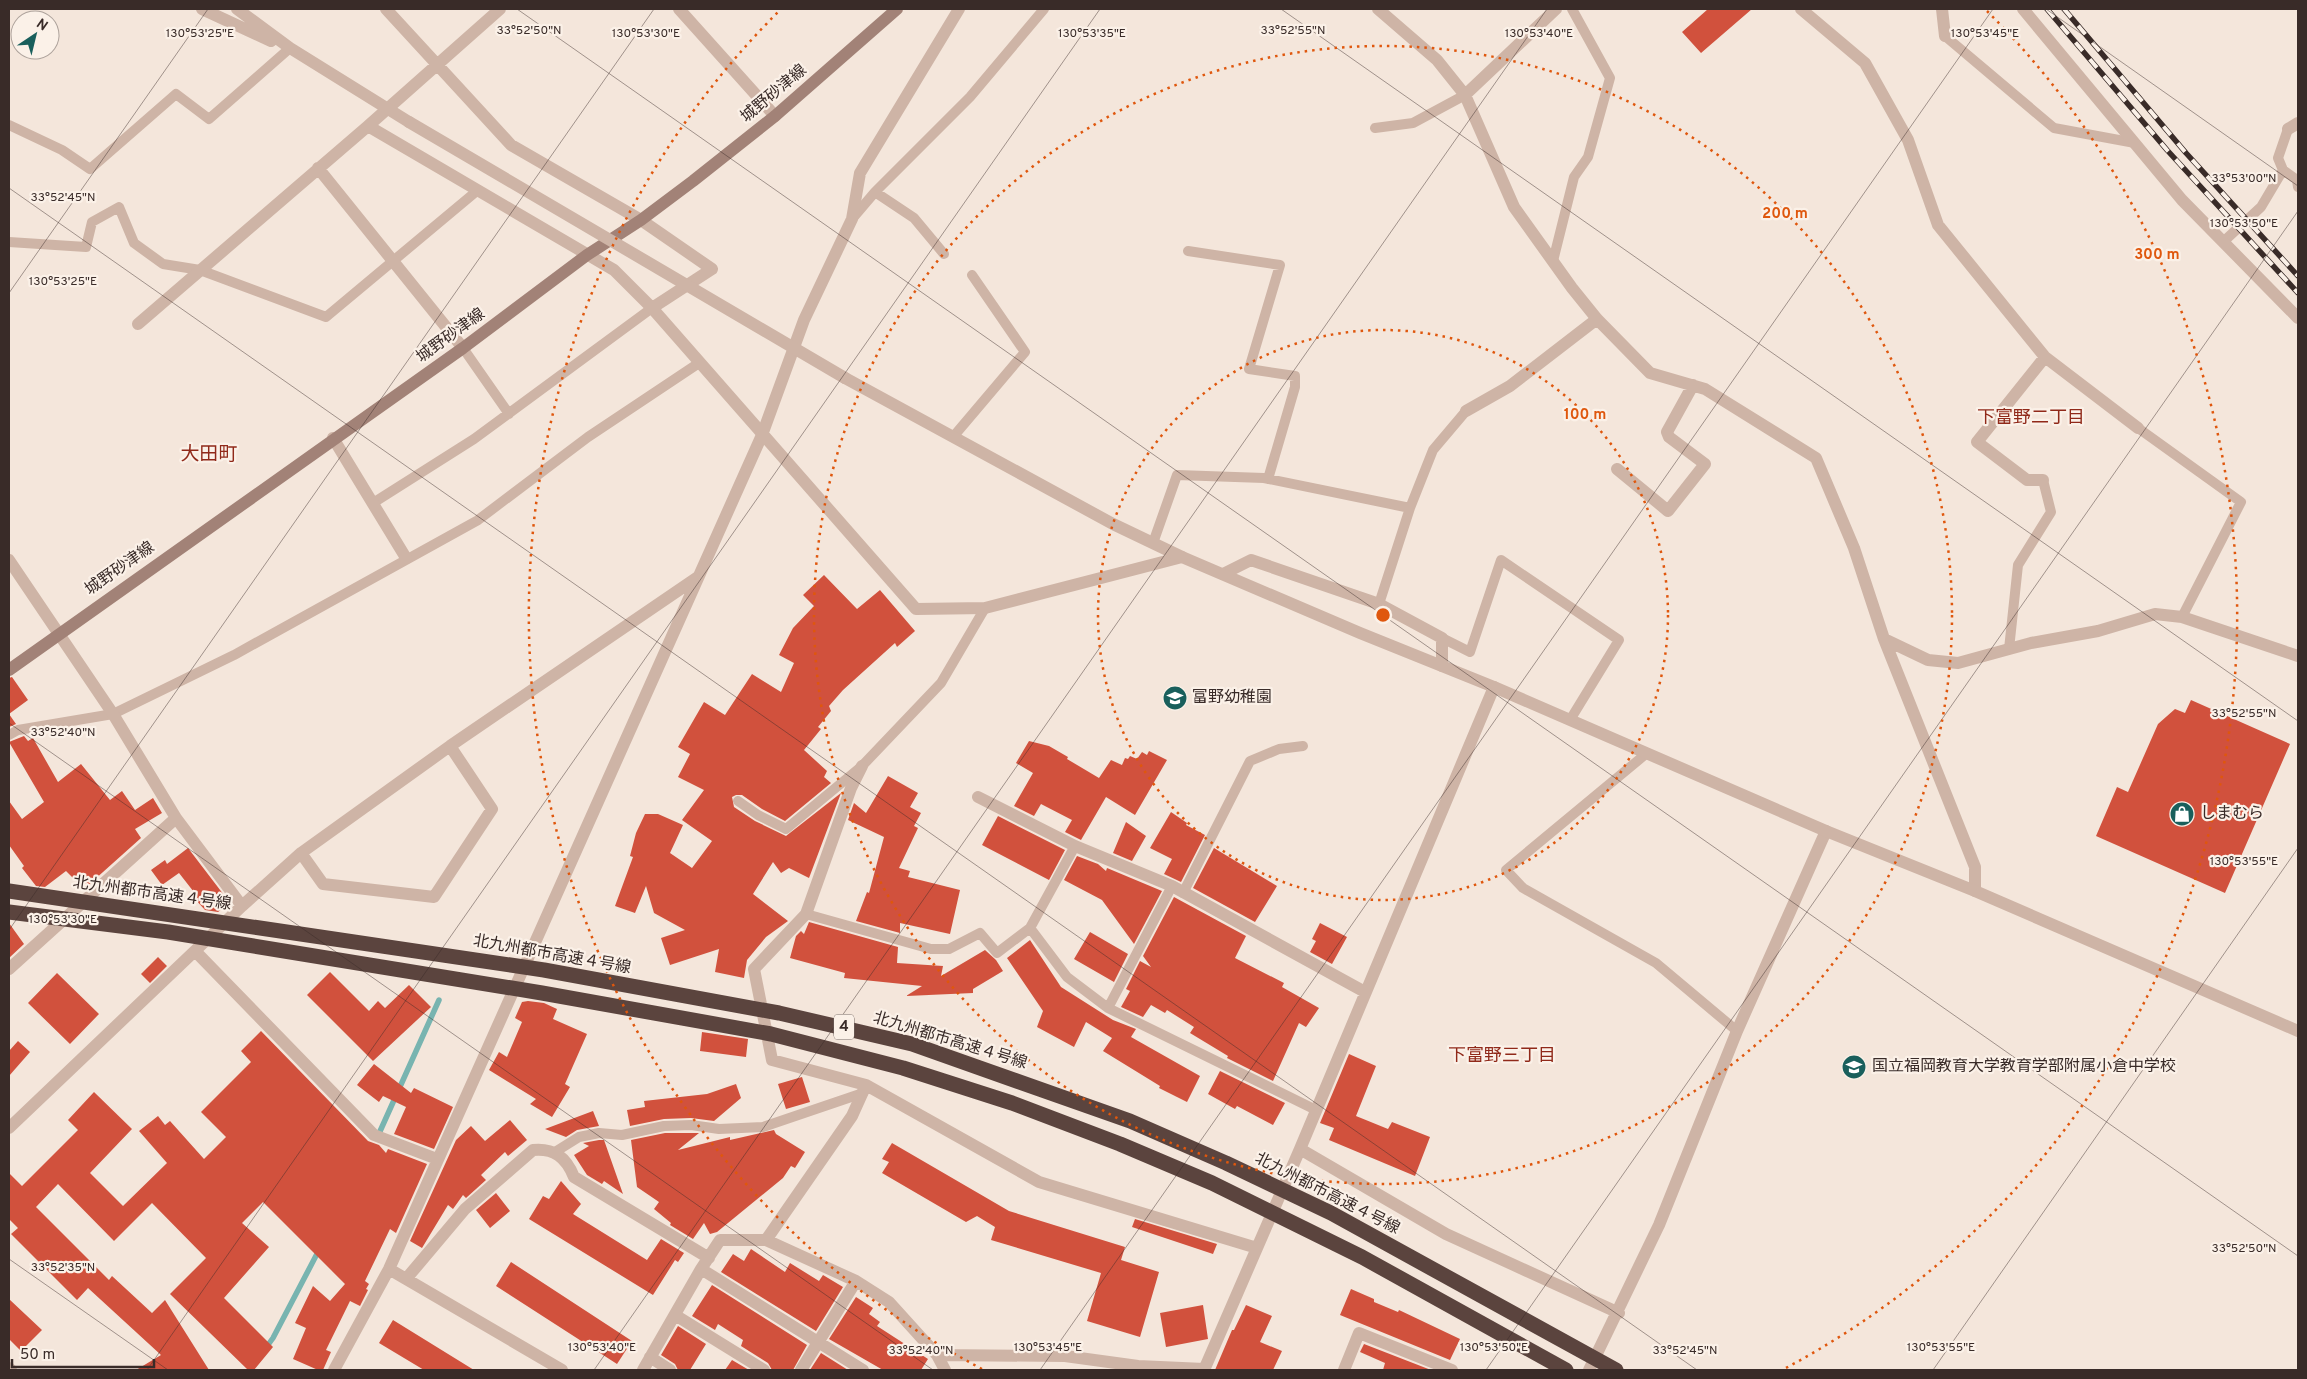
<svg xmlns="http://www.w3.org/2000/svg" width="2307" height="1379" viewBox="0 0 2307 1379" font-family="Overpass,'Noto Sans JP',sans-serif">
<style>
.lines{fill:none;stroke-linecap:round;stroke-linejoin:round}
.stream{stroke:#78b4b0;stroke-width:5.5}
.building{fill:#d1513d}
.service{stroke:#ceb4a6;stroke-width:10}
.minor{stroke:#ceb4a6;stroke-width:12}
.tertiary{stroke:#ceb4a6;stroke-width:12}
.secondary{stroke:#a28277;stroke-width:12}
.rail-casing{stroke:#392b28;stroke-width:5.5}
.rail{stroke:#fbf1e8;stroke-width:4;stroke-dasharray:11;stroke-linecap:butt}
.tertiary-bridge{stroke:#ceb4a6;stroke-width:12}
.motorway-bridge{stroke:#5b443e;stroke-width:15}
.ticks{fill:none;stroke:#392b28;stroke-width:1;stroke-opacity:0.45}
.ring{fill:none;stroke:#df570d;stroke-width:2.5;stroke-dasharray:2.5 5}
.labels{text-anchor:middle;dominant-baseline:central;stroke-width:4.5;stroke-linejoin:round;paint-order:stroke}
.shield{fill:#fbf1e8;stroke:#736662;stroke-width:1}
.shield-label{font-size:15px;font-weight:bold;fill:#392b28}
.street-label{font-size:16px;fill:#392b28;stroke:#fbf1e8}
.poi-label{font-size:16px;fill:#392b28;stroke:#fbf1e8;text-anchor:start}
.neighbourhood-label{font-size:18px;fill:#902919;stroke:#fbf1e8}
.quarter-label{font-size:19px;fill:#902919;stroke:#fbf1e8}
.ticks-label{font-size:12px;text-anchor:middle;fill:#392b28;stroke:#fbf1e8;stroke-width:4.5;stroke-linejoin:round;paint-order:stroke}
.centre{fill:#df570d;stroke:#fbf1e8;stroke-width:2.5}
.ring-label{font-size:15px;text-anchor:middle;font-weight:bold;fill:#df570d;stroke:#fbf1e8;stroke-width:4.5;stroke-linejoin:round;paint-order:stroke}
</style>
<rect width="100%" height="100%" fill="#f4e6db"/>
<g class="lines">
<path class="stream" d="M377 1138 439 1000
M265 1349 273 1338 319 1250"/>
</g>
<path class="building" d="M1708 9H1752L1701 53 1682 32Z
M824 575 857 609 880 590 915 631 897 647 895 643 843 690 829 706 831 711 818 727 821 729 804 750 827 771 824 777 831 783 785 821 762 809 742 795H736L732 797 734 807 755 821 786 836 841 793 809 878 789 868 781 873 773 862 753 894 788 921 766 937 747 960 744 978 715 972 719 949 670 965 661 938 685 930 654 913 646 886 635 913 615 906 633 857 630 856 636 833 645 814H658L683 825 670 853 692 868 712 841 682 820 704 790 678 777 690 754 678 747 704 702 725 715 752 674 781 692 794 663 779 655 793 628 814 606 803 595Z
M12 677 28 700 9 714 16 724 9 727V678Z
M2191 700 2290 744 2225 893 2096 836 2117 787 2128 792 2158 724 2175 709 2185 713Z
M24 736 28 741 33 738 58 782 81 764 110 800 122 791 135 810 153 798 162 813 135 829 141 838 84 889 66 871 45 887 36 886 22 868 24 866 9 845V801L22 819 44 802 9 742Z
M1029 741 1049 746 1068 757 1067 759 1099 778 1111 760 1122 765 1125 758 1128 759 1130 756 1137 759 1142 752 1147 755 1149 751 1167 760 1135 815 1106 797 1081 840 1065 832 1072 820 1041 804 1034 816 1014 806 1033 773 1016 763Z
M888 776 918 793 910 807 921 813 914 826 918 828 899 868 910 871 908 877 960 890 950 934 900 923V933L856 921 867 892 869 893 884 837 848 820 854 803 866 813Z
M1171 812 1187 823 1186 825 1205 835 1181 882 1164 874 1172 859 1150 848Z
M998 816 1065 850 1049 880 982 845Z
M1126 822 1146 836 1132 861 1113 853Z
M188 848 230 903 218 912 205 910 194 898 197 896 179 873 162 885 151 870 165 860 167 864Z
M1214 848 1277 886 1255 922 1193 888Z
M1077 856 1098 864 1106 871 1107 868 1162 891 1134 944 1102 900 1064 880Z
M1174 897 1246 936 1235 958 1284 983 1282 987 1319 1008 1306 1027 1299 1023 1273 1081 1227 1058 1228 1056 1190 1033 1194 1027 1167 1010 1165 1013 1151 1005 1143 1017 1121 1007 1130 991 1126 989 1140 961 1151 967 1143 956Z
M809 922 898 947 897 963 943 966 941 976 985 950 996 960 1003 971 973 989V993L906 996 922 986 844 978 845 973 790 958 796 936 801 931 804 934Z
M9 923 24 944 9 958Z
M1320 923 1347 937 1332 964 1310 952 1316 941 1312 939Z
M1090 932 1128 954 1114 982 1074 959Z
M1030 940 1061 987 1113 1020 1136 1029 1131 1037 1200 1076 1187 1102 1159 1088 1160 1086 1103 1051 1112 1038 1086 1022 1074 1047 1037 1027 1043 1011 1007 958Z
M158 957 167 966 150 983 141 974Z
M330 972 369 1011 378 1001 385 1008 409 985 431 1007 373 1061 307 995Z
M57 973 99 1014 70 1044 28 1003Z
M528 1001 544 1003 557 1009 553 1019 587 1034 565 1084 570 1087 552 1117 530 1104 536 1099 489 1070 499 1052 507 1057 522 1022 515 1018 522 1002Z
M261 1031 368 1141 379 1145 386 1153 388 1149 427 1164 396 1233 390 1229 365 1281 369 1284 366 1289 368 1290 360 1306 350 1301 326 1350 331 1352 323 1370H318L293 1359 306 1328 295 1323 313 1286 330 1301 345 1284 263 1202 242 1223 269 1247 224 1298 273 1347 254 1370H248L170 1294 206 1258 152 1203 114 1241 58 1184 36 1207 109 1280 112 1276 152 1313 165 1300 209 1370H136L161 1355 88 1288 77 1300 11 1234 18 1228 9 1219V1173L22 1186 78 1130 68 1120 94 1092 132 1129 90 1173 123 1206 167 1163 139 1131 158 1116 165 1125 170 1121 204 1159 226 1137 201 1112 251 1062 241 1051Z
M702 1032 748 1039 746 1057 700 1051Z
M18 1041 30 1052 9 1076V1051Z
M1349 1054 1376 1066 1356 1116 1388 1129 1392 1122 1430 1137 1415 1176 1329 1140 1334 1128 1320 1123Z
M374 1064 411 1093 414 1088 453 1107 434 1149 394 1134 406 1107 383 1096 379 1102 357 1085Z
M1220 1071 1285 1103 1273 1125 1237 1106 1235 1109 1208 1094Z
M802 1077 810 1102 786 1109 778 1084Z
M736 1084 741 1098 714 1121 691 1118 664 1119 630 1126 627 1110 645 1107 644 1101 707 1094Z
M593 1111 599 1126 577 1130 566 1137 545 1129Z
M510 1120 527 1140 508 1156 505 1152 481 1175 486 1180 466 1198 463 1195 453 1209 448 1205 422 1248 410 1241 456 1140 471 1126 485 1141Z
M774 1130 776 1134 805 1152 795 1168 791 1166 783 1178 717 1232 710 1234 704 1223 693 1239 670 1225 671 1223 654 1209 659 1202 637 1187 631 1140 665 1133H699L678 1150 730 1137V1140Z
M599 1140H604L623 1194 604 1181 602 1184 587 1175 574 1155 589 1146 583 1143Z
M892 1143 1009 1211 1125 1247 1121 1260 1159 1272 1140 1337 1087 1321 1101 1273 991 1240 995 1227 977 1216 966 1222 882 1173 889 1162 882 1159Z
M561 1181 581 1204 573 1214 647 1260 661 1239 684 1253 678 1262 675 1260 653 1295 529 1219 543 1196 549 1199Z
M496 1193 510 1211 490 1228 476 1210Z
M1135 1219 1217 1244 1213 1254 1132 1227Z
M751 1249 785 1272 790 1263 819 1281 823 1275 843 1287 816 1331 721 1272 733 1254 744 1261Z
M511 1262 632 1341 617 1364 496 1286Z
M712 1285 807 1345 793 1370H772L768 1363 741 1346 743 1340 718 1324 715 1330 692 1316Z
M1351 1289 1374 1299V1302L1398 1312 1399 1310 1460 1339 1450 1360 1340 1315Z
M856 1297 873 1308 869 1314 880 1322 877 1326 928 1359 921 1370H883L829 1339Z
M9 1299 42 1330 21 1351 9 1339Z
M1203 1305 1208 1339 1166 1347 1160 1313Z
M1246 1305 1272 1316 1260 1342 1282 1351 1273 1370H1215L1232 1330H1234Z
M393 1320 474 1370H424L379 1343Z
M678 1326 706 1344 690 1370H678L675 1364 661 1355Z
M1364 1344 1431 1370H1383L1385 1363 1360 1352Z
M821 1353 848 1370H810Z
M732 1360 749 1370H725Z"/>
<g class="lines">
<path class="service" d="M1945 36 2054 128 2135 143
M9 125 62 150 90 169 176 94 209 119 290 48
M1375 128 1413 123 1465 95
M2283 170 2297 180 2298 187
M875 192 914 218 944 254
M852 219 875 192 970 97 1044 9
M9 242 86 247 92 222 119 207 134 243 163 264 200 270 326 317 478 190
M2223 242 2261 207 2283 170 2278 158 2288 129
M1188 251 1280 265 1249 369 1295 376V387L1268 479
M1553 261 1574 177 1588 157 1610 78 1572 9
M463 348 509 414
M2138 428 2241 502 2182 617
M953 437 1025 352 972 275
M373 503 474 439 652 308
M1153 543 1177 475 1264 478 1410 508
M1379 604 1410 508 1433 450 1466 411
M1442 638 1470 652 1501 560 1619 640 1570 720
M2009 649 2018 565 2051 512 2043 480
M9 735 18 730 113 714 234 655 478 520 588 437 699 363
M1647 753 1506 870 1523 888 1656 963 1737 1031
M738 801 758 815 786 829 862 766 941 683 985 608
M1075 846 1030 928 1067 977 1108 1008
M1172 886 1108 1008 1316 1110
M1183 893 1250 761 1279 749 1303 746
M806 914 931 949H949L980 933 997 953 1030 928
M555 1152 579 1137 599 1133 622 1135 664 1126 691 1125 719 1129 763 1127 863 1093"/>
<path class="minor" d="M386 9 511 145 641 220 712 269 652 308
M500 9 368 126 614 270 652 308 916 609 985 608 1182 557
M679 9 775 116
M1378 9 1437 60 1465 95 1514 207 1572 288 1597 319 1650 373 1705 389 1816 458 1854 548 1884 639 1975 867V891
M1801 9 1865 63 1908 140 1938 225 2045 357 2138 428
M1942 9 1945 36
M2023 9 2182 200 2298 318
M1465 95 1556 9
M2288 129 2298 123
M318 168 463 348
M138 324 368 126
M1466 411 1510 386 1597 319
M333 438 406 558
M1617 469 1668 511 1705 464 1669 437 1667 432 1693 385
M2043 480H2027L1977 442 2045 357
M9 560 113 714 176 818 242 906
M1223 574 1251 560 1379 604 1442 638V666
M1884 639 1928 660 1958 663 2031 643 2098 631 2155 614 2182 617 2298 656
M862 766 851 788 806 914 754 969 772 1060 866 1085 1039 1182 1257 1248
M978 797 1075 846 1172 886 1365 992
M301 853 323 884 434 897 492 809 450 746
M196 952 374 1135 437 1159
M9 969 176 818
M9 1128 242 906 301 853 450 746 698 577
M1300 1149 1446 1234 1619 1313
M766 1240 852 1116 866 1085
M389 1269 562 1370
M701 1269 863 1370
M406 1279 465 1209 533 1150C554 1148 566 1157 574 1177L709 1258
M675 1315 764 1370
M937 1355 945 1370
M650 1357 670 1370
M9 1368 11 1370
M334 1370 389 1269 762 435 804 320 852 219 860 173 959 9
M643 1370 701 1269 720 1240H766L856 1281 889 1302 937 1355 1065 1356 1138 1366 1204 1369
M801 1370 856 1281
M1204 1370 1300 1149 1494 687
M1344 1370 1359 1333 1452 1370
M1589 1370 1659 1225 1737 1031 1826 831"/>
<path class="tertiary" d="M202 9 271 41
M237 9 290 48 409 122
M845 378 1113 524 1182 557 1360 633 1494 687 1826 831 1975 891 2298 1031"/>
<path class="secondary" d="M9 670 463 348 587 255 641 220 693 181 775 116 897 9"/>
<defs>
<path id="rail" d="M2047 9 2167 150 2298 293
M2064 9 2186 153 2298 276"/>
</defs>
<use href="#rail" class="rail-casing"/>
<use href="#rail" class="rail"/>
<path class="tertiary-bridge" d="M409 122 845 378"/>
<path class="motorway-bridge" d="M9 891 544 970 779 1013 912 1044 1130 1121 1226 1163 1331 1213 1616 1370
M9 912 168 932 542 993 771 1034 903 1068 1012 1103 1120 1144 1212 1183 1362 1257 1566 1370"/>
</g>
<path class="ticks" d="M517 9 2298 1256M1281 9 2298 721M2046 9 2298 186M9 188 1697 1370M9 293 208 9M9 723 933 1370M9 930 654 9M9 1259 168 1370M147 1370 1100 9M594 1370 1547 9M1040 1370 1993 9M1486 1370 2298 211M1933 1370 2298 848"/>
<g class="ring">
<circle cx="1383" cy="615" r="285"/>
<circle cx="1383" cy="615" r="569"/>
<path d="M982 1369A854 854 0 0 1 779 11M1987 11A854 854 0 0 1 1784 1369"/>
</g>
<defs>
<symbol id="school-disc" viewBox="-11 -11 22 22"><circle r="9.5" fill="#195f5c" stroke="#fbf1e8"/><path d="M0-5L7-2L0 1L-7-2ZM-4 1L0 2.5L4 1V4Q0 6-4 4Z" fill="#fff"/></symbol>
<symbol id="shop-disc" viewBox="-11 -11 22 22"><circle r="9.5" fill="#195f5c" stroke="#fbf1e8"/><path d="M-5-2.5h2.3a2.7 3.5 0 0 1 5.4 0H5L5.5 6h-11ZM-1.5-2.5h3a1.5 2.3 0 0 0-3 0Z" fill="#fff"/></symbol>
</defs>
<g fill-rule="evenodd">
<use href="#school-disc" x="1161" y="684" width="28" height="28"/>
<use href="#shop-disc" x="2168" y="800" width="28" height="28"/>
<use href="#school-disc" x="1840" y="1053" width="28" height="28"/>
</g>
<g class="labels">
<rect class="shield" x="834" y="1014.5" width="20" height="25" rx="4"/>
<g class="shield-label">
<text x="844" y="1027">4</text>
</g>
<g class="street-label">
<text transform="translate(774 94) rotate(-40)">城野砂津線</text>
<text transform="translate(451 336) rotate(-36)">城野砂津線</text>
<text transform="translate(120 569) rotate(-35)">城野砂津線</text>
<text transform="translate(152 894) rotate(8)">北九州都市高速４号線</text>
<text transform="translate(552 955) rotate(10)">北九州都市高速４号線</text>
<text transform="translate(950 1041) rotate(17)">北九州都市高速４号線</text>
<text transform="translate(1327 1194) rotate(27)">北九州都市高速４号線</text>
</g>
<g class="poi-label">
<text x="1192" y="698">富野幼稚園</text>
<text x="2200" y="814">しまむら</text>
<text x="1872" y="1067">国立福岡教育大学教育学部附属小倉中学校</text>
</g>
<g class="neighbourhood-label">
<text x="2031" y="418">下富野二丁目</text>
<text x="1502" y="1056">下富野三丁目</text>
</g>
<g class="quarter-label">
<text x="209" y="455">大田町</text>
</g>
</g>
<g class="ticks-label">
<text x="529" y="34">33°52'50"N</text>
<text x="1293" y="34">33°52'55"N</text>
<text x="200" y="37">130°53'25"E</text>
<text x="646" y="37">130°53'30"E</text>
<text x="1092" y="37">130°53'35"E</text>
<text x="1539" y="37">130°53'40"E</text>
<text x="1985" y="37">130°53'45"E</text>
<text x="2244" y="182">33°53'00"N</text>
<text x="63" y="201">33°52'45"N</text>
<text x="2244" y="227">130°53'50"E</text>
<text x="63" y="285">130°53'25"E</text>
<text x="2244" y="717">33°52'55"N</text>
<text x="63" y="736">33°52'40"N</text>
<text x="2244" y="865">130°53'55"E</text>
<text x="63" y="923">130°53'30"E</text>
<text x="2244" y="1252">33°52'50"N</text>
<text x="63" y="1271">33°52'35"N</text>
<text x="602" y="1351">130°53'40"E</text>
<text x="1048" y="1351">130°53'45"E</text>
<text x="1494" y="1351">130°53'50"E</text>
<text x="1941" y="1351">130°53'55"E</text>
<text x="921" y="1354">33°52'40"N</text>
<text x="1685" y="1354">33°52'45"N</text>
</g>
<circle cx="1383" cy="615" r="8" class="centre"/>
<g class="ring-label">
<text x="1785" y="218">200 m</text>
<text x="2157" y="259">300 m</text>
<text x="1585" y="419">100 m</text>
</g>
<rect width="2307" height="1379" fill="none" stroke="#392b28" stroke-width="20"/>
<g transform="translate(35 35) rotate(35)"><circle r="24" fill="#fbf1e8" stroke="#ada29b"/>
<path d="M0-4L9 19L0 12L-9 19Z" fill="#195f5c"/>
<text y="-8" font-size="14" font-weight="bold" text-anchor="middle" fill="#392b28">N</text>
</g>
<path d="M12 1359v8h142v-8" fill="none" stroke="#392b28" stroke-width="2.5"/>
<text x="20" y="1359" font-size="15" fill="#392b28" stroke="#fbf1e8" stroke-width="4" paint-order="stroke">50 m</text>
</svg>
